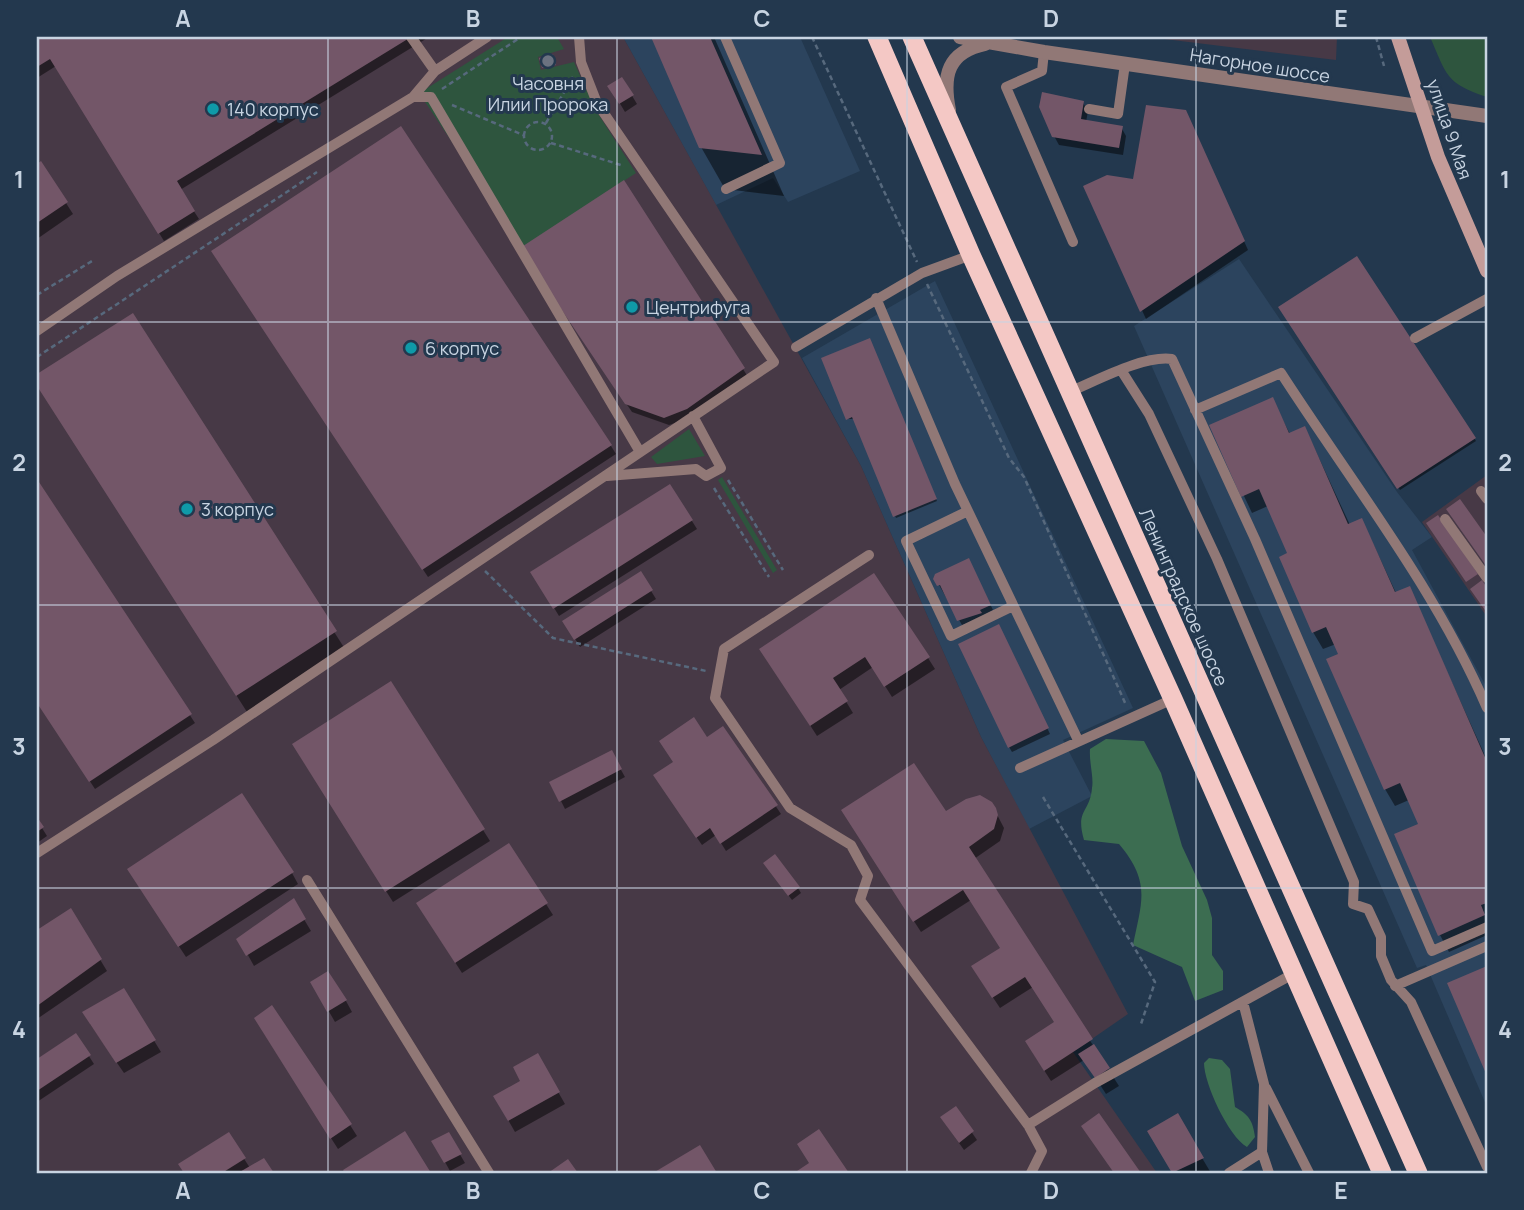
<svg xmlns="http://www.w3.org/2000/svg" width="1524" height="1210" viewBox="0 0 1524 1210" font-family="Manrope,sans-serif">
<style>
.built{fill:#2c445e}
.industrial{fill:#473946}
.green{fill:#2e553e}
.forest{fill:#3c6d51}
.shadow{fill:#0007}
.building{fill:#735668}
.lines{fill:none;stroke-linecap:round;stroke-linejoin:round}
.path{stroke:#57697d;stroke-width:2.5;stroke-dasharray:5 3.5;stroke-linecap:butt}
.service{stroke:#917876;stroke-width:10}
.tertiary{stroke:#917876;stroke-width:14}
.secondary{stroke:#c49c99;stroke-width:14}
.trunk{stroke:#f4c8c5;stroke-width:19}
.grid{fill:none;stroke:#c8d4e2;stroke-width:2;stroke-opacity:0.55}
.worship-dot{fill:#6b7280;stroke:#23384e;stroke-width:2.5}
.culture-dot{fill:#0f9aa8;stroke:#23384e;stroke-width:2.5}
.labels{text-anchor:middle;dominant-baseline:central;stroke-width:6;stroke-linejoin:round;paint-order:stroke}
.street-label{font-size:18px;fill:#c8d4e2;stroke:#23384e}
.poi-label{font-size:18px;fill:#c8d4e2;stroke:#23384e;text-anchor:start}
.neatline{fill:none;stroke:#c8d4e2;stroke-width:2.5}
.grid-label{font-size:23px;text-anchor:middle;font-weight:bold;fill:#c8d4e2}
</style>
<rect width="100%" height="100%" fill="#23384e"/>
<path class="built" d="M623 37H800L860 171 788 202 773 178 716 205Z
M1239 259 1397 492 1432 537 1412 550 1487 688V1107L1426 965 1417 968 1134 326Z
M935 281 1133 708 1063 740 1092 796 1029 829 981 737 861 466 802 358Z"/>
<path class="industrial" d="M37 37H623L861 466 981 737 1128 1014 1073 1052 1157 1173H37Z
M1148 37H1337L1336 60Z
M1487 475V617L1422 522Z"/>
<path class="green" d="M508 37H557L564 49 538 57 541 70 574 62 595 109 636 173 523 247 425 102 421 92Z
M1430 37H1487V97C1445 83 1447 75 1430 37Z
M689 429 705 456 657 464 651 457Z
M722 477 777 570 773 573 718 480Z"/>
<path class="forest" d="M1106 739 1144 741 1161 773 1182 846 1207 900 1212 918V955L1223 971V990L1195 1001 1182 967 1133 945C1142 901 1151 882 1119 844L1084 840C1075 809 1090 813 1092 788 1094 777 1089 763 1090 749Z
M1209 1058 1222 1060 1230 1069 1235 1107C1249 1115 1253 1121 1255 1137L1247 1147C1228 1136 1204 1083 1204 1063Z"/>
<path class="shadow" d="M37 37H429L180 190 199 219 164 241 56 66 37 78Z
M653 37H714L784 196 725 189 701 147Z
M622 79 637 104 625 112 610 87Z
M1083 103 1088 111 1086 122 1121 127 1126 136 1123 155 1059 145 1054 136Z
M1190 121 1248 250 1146 319 1085 187 1134 181Z
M41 164 73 214 37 239V166Z
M527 257 743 369 748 377 692 417 669 425 632 412Z
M1357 258 1476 441 1400 490 1281 308Z
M218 260 611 446 616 454 428 577Z
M132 315 345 649 247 712 37 383V376Z
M869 340 937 501 896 518 855 419H848Z
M1272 399 1290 434 1305 428 1350 525 1362 520 1396 593 1409 588 1487 760V935L1449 952 1440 935 1420 824 1409 800 1395 806 1385 789 1336 644 1323 649 1313 632 1290 554 1268 506 1252 513 1211 426Z
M37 482 195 723 95 789 37 701Z
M670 486 697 529 559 616 533 573Z
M971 565 993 610 982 616 983 618 962 625 935 578Z
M640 573 656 599 580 647 565 622Z
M1002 632 1050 734 1012 752 1009 747Z
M761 649 928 658 935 669 892 697 873 667 839 690 853 713 817 736Z
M391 684 490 841 393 902 300 756Z
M723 728 781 814 726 851 716 835 702 845 660 784 675 762Z
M611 752 625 777 565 809 552 783Z
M991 803 1004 828 1000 841 974 859 1119 1086 1106 1094 1084 1060 1051 1081 1033 1053 1056 1023 1033 987 1000 1008 980 978 1002 949 971 900 921 932 849 821 945 814Z
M37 820 47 836 37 843Z
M768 868 798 888 801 893 792 900Z
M292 873 298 884 186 957 135 880Z
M293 901 311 931 254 966 239 939Z
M546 904 553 915 462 973 424 914Z
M70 910 107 971 37 1019V933Z
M1487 968V1072L1449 984Z
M312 982 346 1001 352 1012 335 1022Z
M123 990 161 1052 124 1073 90 1024Z
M262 1030 350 1125 357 1136 338 1149Z
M76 1036 94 1064 37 1102V1062Z
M537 1055 565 1104 515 1132 495 1097 523 1081Z
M955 1108 977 1140 964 1150 947 1126Z
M1177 1116 1211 1173H1174L1150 1132Z
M228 1134 250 1168 263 1160 272 1173H185L180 1165Z
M448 1134 465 1163 450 1171 434 1142Z"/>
<path class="building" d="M37 37H411L177 181 195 211 158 234 50 59 37 67Z
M651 37H710L762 155 699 148Z
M553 54 556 65 542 68 539 58Z
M622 77 634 95 619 104 607 86Z
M1042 92 1084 101 1081 119 1123 126 1119 148 1052 137 1039 107Z
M1146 105 1186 110 1245 241 1140 312 1083 186 1107 175 1133 179Z
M401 126 612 445 422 570 211 251Z
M41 161 68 202 37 223V164Z
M624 180 745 368 687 409 664 418 625 404 520 248Z
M1357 256 1476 438 1397 489 1278 307Z
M133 313 337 631 236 696 37 386V374Z
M870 338 937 499 893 517 852 417 846 420 821 358Z
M1273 397 1289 433 1305 426 1348 524 1362 518 1395 592 1410 586 1487 762V903L1481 905 1485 915 1438 936 1394 834 1418 824 1400 783 1384 790 1326 659 1338 654 1326 627 1312 633 1279 557 1287 553 1259 489 1241 497 1209 425Z
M37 479 192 714 89 782 37 703Z
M670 484 693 520 553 609 530 572Z
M1460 499 1487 537V567L1446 509Z
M1438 515 1478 574 1466 582 1426 523Z
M969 558 991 605 980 610 982 613 957 621 940 585 937 586 933 579 935 574Z
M641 571 653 590 574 640 562 621Z
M874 573 930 657 884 687 865 657 833 678 848 701 810 726 759 649Z
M1482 580 1487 588V613L1470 589Z
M999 624 1049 728 1008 748 958 644Z
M391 681 485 829 385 892 292 744Z
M694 717 707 737 723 726 778 805 720 844 710 828 696 838 653 775 673 762 659 741Z
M612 750 622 769 559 802 549 782Z
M914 763 946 811 966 799 980 795 992 802 996 808 998 815 994 829 969 847 1093 1039 1044 1071 1025 1041 1054 1022 1025 977 992 998 971 966 1000 948 963 890 913 922 841 810Z
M242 793 294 872 178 947 127 869Z
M37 817 44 827 37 832Z
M509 843 548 903 455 963 416 903Z
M775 854 800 887 788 896 763 863Z
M294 898 306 919 246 956 236 939Z
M71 908 102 959 37 1006V930Z
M1487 966V1076L1447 983Z
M328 971 347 1000 327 1012 310 982Z
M124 988 156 1040 116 1063 82 1012Z
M272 1005 352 1124 330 1139 254 1018Z
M76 1033 91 1055 37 1091V1059Z
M1094 1044 1110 1068 1095 1078 1078 1054Z
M538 1053 560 1092 508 1121 493 1096 520 1081 513 1067Z
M956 1106 974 1131 959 1143 940 1117Z
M1099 1113 1141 1173H1114L1081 1126Z
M1178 1113 1204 1158 1172 1173 1147 1131Z
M819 1129 849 1173H794L809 1163 797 1144Z
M405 1131 431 1173H345L343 1170Z
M229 1132 246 1158 222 1173H184L178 1164Z
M449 1132 462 1154 444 1163 431 1141Z
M700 1145 717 1173H653Z
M264 1158 274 1173H238Z
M568 1159 578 1173H548Z"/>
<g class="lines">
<path class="path" d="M812 37 917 262
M1376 37 1384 66
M442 89 521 37
M452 105 523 135
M524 136a14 14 0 1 1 28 0a14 14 0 1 1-28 0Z
M546 123 573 77
M551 143 624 166
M927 284 1009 458 1024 477 1126 705
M37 295 92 261
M37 357 317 172
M728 480 783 570
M714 488 769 577
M485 571 553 638 706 671
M1043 797 1155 982 1141 1024"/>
<path class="service" d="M411 37 435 71
M725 37 780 163 726 189
M1044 52 1042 71 1006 87 1073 242
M413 97H431L640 452
M1089 109 1118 114 1125 64
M876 298 955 484 1078 740
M37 331 117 276 413 97 435 71 487 37
M1415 338 1487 299
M796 347 922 273 971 255
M1121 370 1149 414 1217 559 1354 882 1353 904 1368 909 1381 937V956L1391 980 1411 1002 1487 1167
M1069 392C1096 381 1143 355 1172 359L1255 539 1432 951 1487 927
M1195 410 1281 373C1352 483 1435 588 1487 708
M607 476 696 469 706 476 721 468 693 416
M1481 491 1487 499
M968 511 906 541 951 636 1013 606
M1445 519 1487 578
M869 555 724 649 715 698 790 808 851 845 868 876 860 900 1028 1125 1042 1151 1031 1173
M1020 768 1173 699
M37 853 213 740 774 362 597 103 581 62 579 37
M307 880 489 1173
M1395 986 1487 946
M1266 1088 1309 1173
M1028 1125 1095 1083 1293 974
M1262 1152 1269 1173
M1229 1173 1262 1152 1264 1084 1243 1002"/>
<path class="tertiary" d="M960 37 1044 52 1487 116
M949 110C942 75 948 52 985 44"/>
<path class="secondary" d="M1398 37 1438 157 1487 271"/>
<path class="trunk" d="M877 37 971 255 1173 699 1382 1173
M912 37 1418 1173"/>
</g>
<path class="grid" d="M328 37V1173M617 37V1173M907 37V1173M1196 37V1173M37 322H1487M37 605H1487M37 888H1487"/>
<circle class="worship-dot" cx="548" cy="61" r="7"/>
<g class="culture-dot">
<circle cx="213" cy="109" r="7"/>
<circle cx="632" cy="307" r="7"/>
<circle cx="411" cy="348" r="7"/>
<circle cx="187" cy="509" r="7"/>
</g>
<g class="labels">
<g class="street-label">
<text transform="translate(1260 65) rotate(9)">Нагорное шоссе</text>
<text transform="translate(1450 129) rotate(71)">улица 9 Мая</text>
<text transform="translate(1184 597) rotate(66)">Ленинградское шоссе</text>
</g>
<g class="poi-label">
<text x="548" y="83" text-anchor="middle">Часовня<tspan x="548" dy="21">Илии Пророка</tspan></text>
<text x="227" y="109">140 корпус</text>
<text x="646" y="307">Центрифуга</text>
<text x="425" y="348">6 корпус</text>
<text x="201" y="509">3 корпус</text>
</g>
</g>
<rect width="1524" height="1210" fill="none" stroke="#23384e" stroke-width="77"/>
<rect x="38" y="38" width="1448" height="1134" class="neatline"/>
<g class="grid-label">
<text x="183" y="27">A</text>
<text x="473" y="27">B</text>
<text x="762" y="27">C</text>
<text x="1051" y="27">D</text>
<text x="1341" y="27">E</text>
<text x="19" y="188">1</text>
<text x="1505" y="188">1</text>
<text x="19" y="471">2</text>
<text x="1505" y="471">2</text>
<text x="19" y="755">3</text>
<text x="1505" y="755">3</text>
<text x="19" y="1038">4</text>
<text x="1505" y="1038">4</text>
<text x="183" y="1199">A</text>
<text x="473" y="1199">B</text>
<text x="762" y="1199">C</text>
<text x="1051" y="1199">D</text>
<text x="1341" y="1199">E</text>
</g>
</svg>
